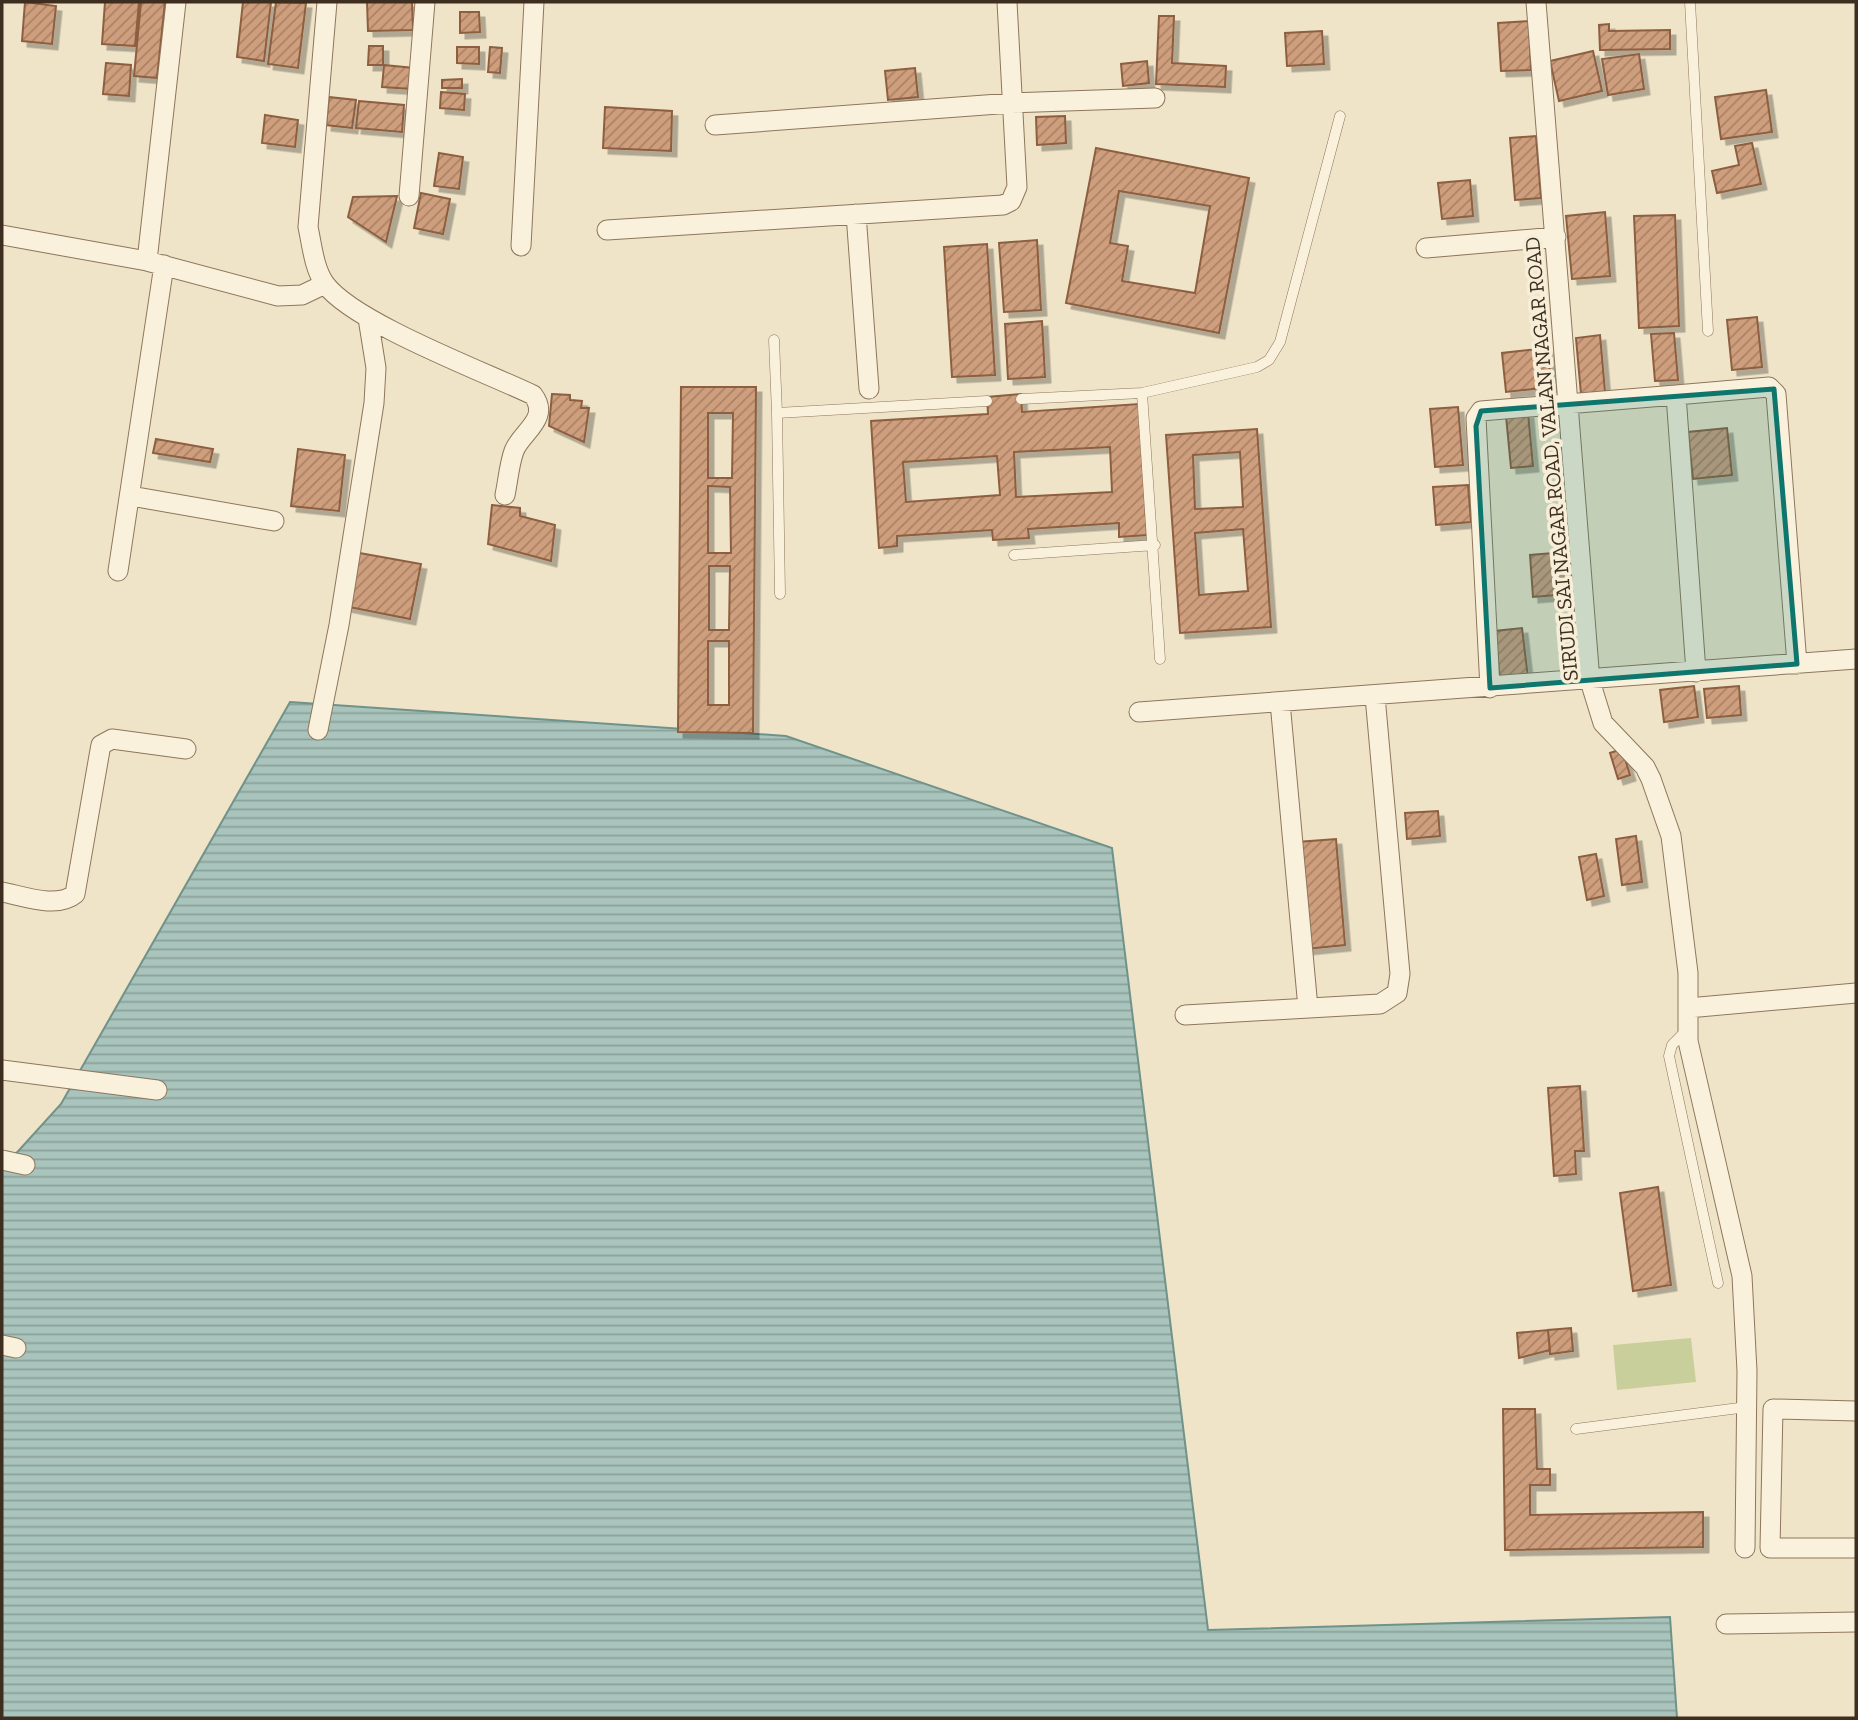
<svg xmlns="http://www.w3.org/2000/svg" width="1858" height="1720" viewBox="0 0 1858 1720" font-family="'Zilla Slab',serif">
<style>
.green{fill:#c9cf9b}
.water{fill:url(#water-rules);stroke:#6f938a;stroke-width:2}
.building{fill:url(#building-hatch);stroke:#8d5f41;stroke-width:2;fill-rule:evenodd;filter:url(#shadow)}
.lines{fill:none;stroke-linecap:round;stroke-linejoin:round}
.service-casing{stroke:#8d765c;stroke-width:11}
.minor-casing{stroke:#8d765c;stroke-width:21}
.service{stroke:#faf1dc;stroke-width:10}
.minor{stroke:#faf1dc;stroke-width:19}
.marked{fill:#0f766e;fill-opacity:0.2;stroke:#0f766e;stroke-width:5;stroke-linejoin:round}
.labels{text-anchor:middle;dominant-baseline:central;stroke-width:7;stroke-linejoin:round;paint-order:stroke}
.street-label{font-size:21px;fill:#3d2e20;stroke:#f7eed8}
</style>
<defs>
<pattern id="water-rules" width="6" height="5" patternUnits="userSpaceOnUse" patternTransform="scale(1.75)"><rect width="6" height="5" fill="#a9c4bc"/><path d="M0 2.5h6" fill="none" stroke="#8ba098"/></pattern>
<pattern id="building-hatch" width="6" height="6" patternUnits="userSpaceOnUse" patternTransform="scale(1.75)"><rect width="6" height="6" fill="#cf9f7d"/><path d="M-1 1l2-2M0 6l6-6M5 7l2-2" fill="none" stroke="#a98266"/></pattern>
<filter id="shadow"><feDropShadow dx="5.5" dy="5.5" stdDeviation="0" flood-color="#0004"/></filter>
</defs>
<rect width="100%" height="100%" fill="#f0e4c8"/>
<path class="green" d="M1691 1338 1696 1382 1617 1390 1613 1345Z"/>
<path class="water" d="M290 702 786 736 1112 848 1208 1630 1670 1617 1677 1718H2V1169L61 1104Z"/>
<path class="building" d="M25 2 56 6 52 44 22 41Z
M105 2H139L135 46 102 44Z
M141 2H165L157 78 134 76Z
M243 2H271L264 61 237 57Z
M276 2 306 3 298 68 268 64Z
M367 2H412L413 30 368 31Z
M460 12H479L480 32 460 33Z
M1159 16H1174L1172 63 1226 66 1225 87 1156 84Z
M1529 21 1531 70 1501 71 1498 23Z
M1609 24V31L1670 30V49L1600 50 1599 25Z
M1322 31 1324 64 1287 66 1285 33Z
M369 46H383V65H368Z
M457 47H479V64L457 63Z
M490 47 502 48 500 73 488 72Z
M1593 51 1602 91 1559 101 1550 61Z
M1639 54 1644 89 1608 95 1602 59Z
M1147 61 1149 83 1123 86 1121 64Z
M106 63 131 65 129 96 103 94Z
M384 65 414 68 412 89 382 87Z
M915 68 918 97 888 100 885 71Z
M462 79V88H442V80Z
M1766 90 1772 132 1721 139 1715 97Z
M441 92 465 94 464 110 440 108Z
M329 97 356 100 352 128 326 125Z
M359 101 404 105 402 132 356 128Z
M605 107 672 111 671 151 603 148Z
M265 115 298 120 295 147 262 143Z
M1065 116 1066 143 1037 145 1036 117Z
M1536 136 1541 198 1515 200 1510 138Z
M1752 143 1761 184 1717 193 1712 171 1739 165 1735 146Z
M1096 148 1249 178 1219 333 1066 303ZM1119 191 1210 206 1195 293 1122 281 1128 246 1110 243Z
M439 153 463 157 459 189 434 186Z
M1470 180 1473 216 1442 219 1438 183Z
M421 193 450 199 443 234 414 228Z
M397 196 386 242 348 217 353 197Z
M1605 212 1610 276 1572 279 1566 216Z
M1675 215 1679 326 1639 328 1634 216Z
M1037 240 1041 310 1004 312 999 243Z
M987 244 995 375 952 377 944 247Z
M1757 317 1762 367 1732 370 1727 320Z
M1042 321 1045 377 1008 379 1005 324Z
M1674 333 1678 380 1655 381 1651 334Z
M1600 335 1605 392 1581 394 1576 338Z
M1547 348 1552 387 1506 392 1502 353Z
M681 387H756L753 733 678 732ZM708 413H733L732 478H708ZM708 486 730 487 731 553H708ZM709 566H730L729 630H709ZM708 641H729V705H708Z
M552 394 570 395V400L582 401 581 408H589L584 442 549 426Z
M1021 394 1022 412 1139 404 1147 535 1119 537V523L1028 529 1029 538 993 540 992 530 897 536V546L879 548 871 421 988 414 987 397ZM1110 447 1112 492 1016 497 1014 452ZM997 456 1000 495 906 502 903 462Z
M1458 407 1463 465 1435 467 1430 409Z
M1528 413 1533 466 1511 468 1506 416Z
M1727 428 1732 475 1693 479 1688 432Z
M1257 429 1271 627 1180 633 1166 435ZM1240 452 1243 507 1195 509 1193 455ZM1243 529 1248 591 1199 595 1195 533Z
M156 439 213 449 210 462 153 453Z
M298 449 345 455 339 511 291 506Z
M1468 485 1471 522 1436 525 1433 487Z
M492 505 520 508V516L555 525 551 561 488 544Z
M354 552 421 564 410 619 344 606Z
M1565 552 1569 594 1533 597 1530 555Z
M1522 628 1528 678 1500 681 1495 631Z
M1694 686 1698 717 1664 722 1660 690Z
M1739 686 1741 715 1707 718 1704 689Z
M1622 749 1630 775 1618 779 1610 753Z
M1438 811 1440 836 1407 839 1405 813Z
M1636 836 1642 882 1622 885 1616 839Z
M1336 839 1345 945 1306 949 1297 842Z
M1596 854 1604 896 1587 900 1579 857Z
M1580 1086 1584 1151H1575L1576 1174 1554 1176 1548 1088Z
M1658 1187 1671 1285 1633 1291 1620 1193Z
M1571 1328 1573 1351 1550 1354 1548 1330Z
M1548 1330 1550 1350 1519 1358 1517 1333Z
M1503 1409H1535L1537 1469H1550V1485H1530V1515L1703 1512V1547L1505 1550Z"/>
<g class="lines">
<defs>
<path id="service" d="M1690 2 1708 331
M774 340 777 413
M1142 393 1160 659
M1021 399 1142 393 1257 367 1269 360 1280 342 1340 116
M1014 555 1155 545
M780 594 777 413 987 401
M1686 1031 1672 1045 1669 1056 1718 1283
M1576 1429 1747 1407"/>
<path id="minor" d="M176 2 147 261 278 296 302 295 325 284
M327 2 308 227C312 245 314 269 325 284 354 323 485 372 533 395 551 419 521 432 514 451 509 465 508 481 505 495
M1536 2 1590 681 1603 723 1645 767 1651 779 1671 836 1688 973V1041L1742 1276 1747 1371 1745 1548
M715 125 1012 103 1155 98
M409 196 425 2
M856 214 869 389
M607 230 1003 205 1011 201 1017 187 1007 2
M2 235 147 261
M521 246 534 2
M1426 248 1556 237
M1676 395 1769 387 1776 394 1797 664
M131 496 274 521
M118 571 164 265
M1490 688 1476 418 1481 411 1676 395 1696 672
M1280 702 1308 1008
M1139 712 1856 659
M318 730 339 625 374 403 376 368 368 318
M2 892C23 896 57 909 75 894L100 750 101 745 112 739 186 749
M1688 1008 1856 993
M1185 1015 1380 1004 1397 993 1400 974 1375 696
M2 1070 157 1090
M2 1160 25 1165
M2 1345 16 1348
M1856 1411 1773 1409 1770 1548H1856
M1726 1624 1856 1622"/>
</defs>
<use href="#service" class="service-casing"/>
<use href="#minor" class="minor-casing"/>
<use href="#service" class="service"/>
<use href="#minor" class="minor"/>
</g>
<path class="marked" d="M1774 389 1797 664 1490 688 1476 426 1481 411Z"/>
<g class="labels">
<g class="street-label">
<text transform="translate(1551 459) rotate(-95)">SIRUDI SAI NAGAR ROAD, VALAN NAGAR ROAD</text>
</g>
</g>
<rect width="1858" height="1720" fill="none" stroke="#3d2e20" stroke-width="7"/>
</svg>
